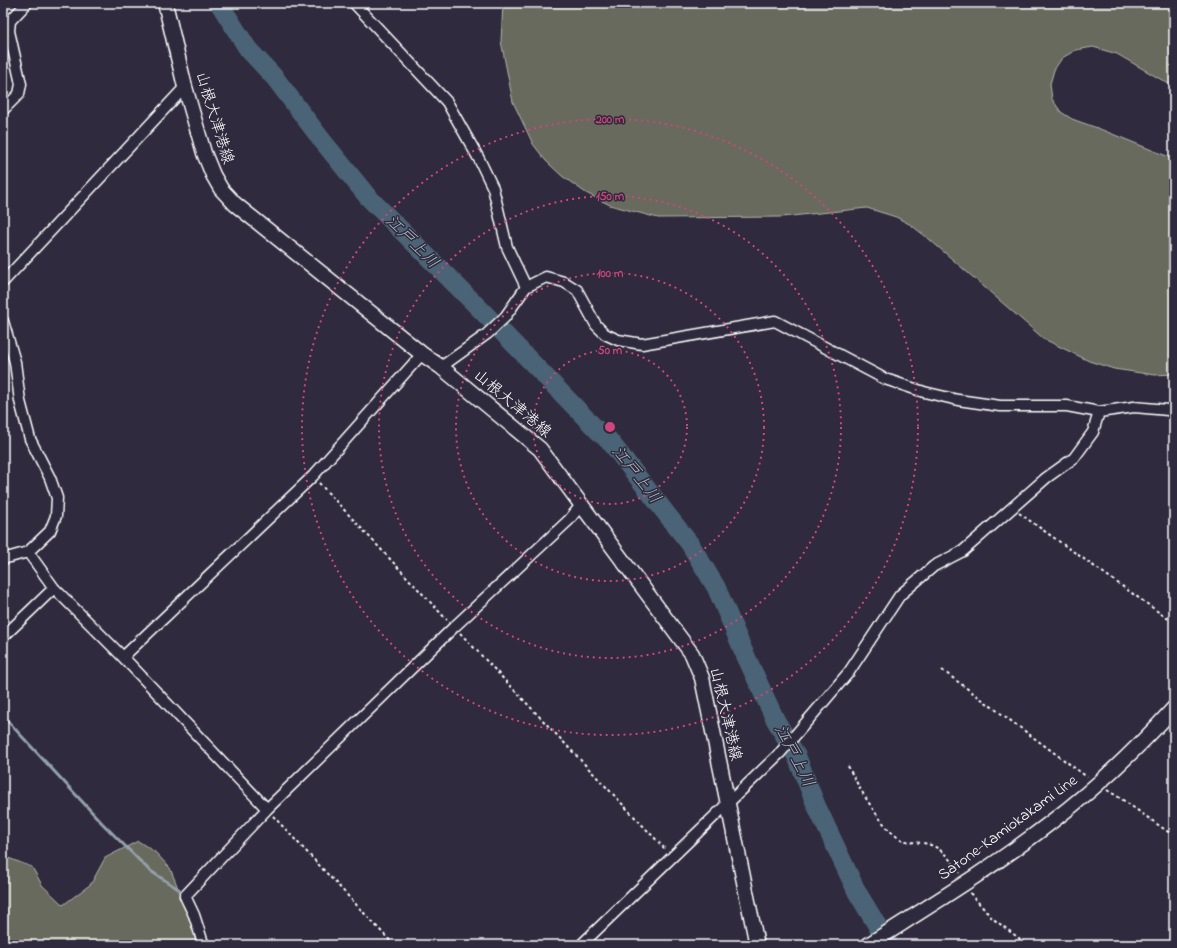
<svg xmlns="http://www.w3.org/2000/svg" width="1177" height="948" viewBox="0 0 1177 948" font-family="'Indie Flower','Klee One',sans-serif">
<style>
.green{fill:#686b5d;stroke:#b4b5ae}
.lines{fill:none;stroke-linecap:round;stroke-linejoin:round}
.stream{stroke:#94a2ad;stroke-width:3}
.river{stroke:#4c6476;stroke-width:19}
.street-casing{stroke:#fff;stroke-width:13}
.secondary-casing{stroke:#fff;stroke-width:17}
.path{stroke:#fff;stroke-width:2;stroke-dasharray:3 3;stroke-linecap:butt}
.street{stroke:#2f2a3d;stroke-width:10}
.secondary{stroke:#2f2a3d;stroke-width:14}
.ring{fill:none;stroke:#ce467c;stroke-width:2;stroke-dasharray:2 4}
.labels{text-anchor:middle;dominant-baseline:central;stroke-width:3;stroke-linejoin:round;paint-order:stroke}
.street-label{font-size:16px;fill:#fff;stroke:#2f2a3d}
.water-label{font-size:17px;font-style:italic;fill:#aeb9c1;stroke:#2f2a3d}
.centre{fill:#ce467c;stroke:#2f2a3d;stroke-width:2}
.ring-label{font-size:12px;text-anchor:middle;font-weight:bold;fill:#ce467c;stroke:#2f2a3d;stroke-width:3;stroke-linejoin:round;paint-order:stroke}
</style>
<rect width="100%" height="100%" fill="#2f2a3d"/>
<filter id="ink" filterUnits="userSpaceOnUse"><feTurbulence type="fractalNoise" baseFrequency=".025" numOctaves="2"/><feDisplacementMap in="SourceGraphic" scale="8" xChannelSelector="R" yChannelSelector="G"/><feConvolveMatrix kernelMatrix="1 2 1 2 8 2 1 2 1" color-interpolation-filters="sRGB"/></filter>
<g filter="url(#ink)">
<path class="green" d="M503 3H1174V87L1117 54 1093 47 1076 50 1062 58 1054 70 1050 84 1052 99 1061 112 1072 119 1100 129 1174 159V374L1155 375 1114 369 1089 361 1044 339 929 239 911 225 896 217 867 208 782 217 658 218 610 205 586 193 562 176 546 161 533 144 513 102 501 41Z
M138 841 155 852 170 868 194 928 196 945H3V856L32 867 42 885 63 905 91 884 105 858Z"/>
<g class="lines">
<path class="stream" d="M3 716 102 823 149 870 186 894
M204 936 213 945"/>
<path class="river" d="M219 3 248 49 275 78 321 139 368 197 483 312 601 434 608 439 690 544 716 587 743 650 775 719 797 757 816 805 857 892 889 945"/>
<defs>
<path id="street" d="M354 3 447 102 479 159 493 188 507 247 526 287
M3 110 19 94 21 84 9 31 10 21 27 3
M3 282 185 87
M3 321 15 362 20 401 30 439 50 478 57 498 56 516 50 531 28 552 3 559
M441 367 487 334 505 317 526 287 546 277 564 282 577 290 596 325 605 334 618 340 642 344 775 321 885 379 924 392 958 400 1000 406H1067L1099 412 1134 407 1168 410 1174 413
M28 552 54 588 123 657 267 809
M3 637 54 588
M123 657 313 476 422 354
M200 945 203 943 194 915 185 896 267 809 454 627 569 520 581 505
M581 945 780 753 849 672 900 595 934 566 963 551 1046 478 1074 458 1093 432 1099 412"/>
<path id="secondary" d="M165 3 185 87 204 153 213 175 221 189 235 204 422 354 441 367 540 449 692 654 702 678 757 945
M868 945C929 906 992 868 1050 823 1095 789 1136 750 1174 708"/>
</defs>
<use href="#street" class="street-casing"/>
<use href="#secondary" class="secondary-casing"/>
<path class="path" d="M319 483 447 620
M1019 513 1174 623
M460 633 666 850
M942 670 1087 777
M848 766C857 785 882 828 899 838 908 843 914 842 923 843 942 846 949 859 960 873
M1107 790 1120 798 1174 836
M273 816 394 945
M970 893 992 918 1028 945"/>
<use href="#street" class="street"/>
<use href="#secondary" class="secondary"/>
</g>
</g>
<g class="ring">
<circle cx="610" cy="427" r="77"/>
<circle cx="610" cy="427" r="154"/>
<circle cx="610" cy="427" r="231"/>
<circle cx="610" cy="427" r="308"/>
</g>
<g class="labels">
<g class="street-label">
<text transform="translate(214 118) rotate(73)">山根大津港線</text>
<text transform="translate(512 404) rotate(40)">山根大津港線</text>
<text transform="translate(725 714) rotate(77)">山根大津港線</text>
<text transform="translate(1008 828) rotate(-36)">Satone-Kamiokakami Line</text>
</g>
<g class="water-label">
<text transform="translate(412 242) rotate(45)">江戸上川</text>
<text transform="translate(636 475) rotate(52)">江戸上川</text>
<text transform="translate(794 756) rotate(63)">江戸上川</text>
</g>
</g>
<circle cx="610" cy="427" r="6" class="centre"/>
<g class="ring-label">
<text x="610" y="123">200 m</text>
<text x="610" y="200">150 m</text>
<text x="610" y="277">100 m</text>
<text x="610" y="354">50 m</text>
</g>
<rect width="1177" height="948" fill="none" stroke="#2f2a3d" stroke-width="16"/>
<rect x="8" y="8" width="1161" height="932" fill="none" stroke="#fff" stroke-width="1.5" filter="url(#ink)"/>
</svg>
